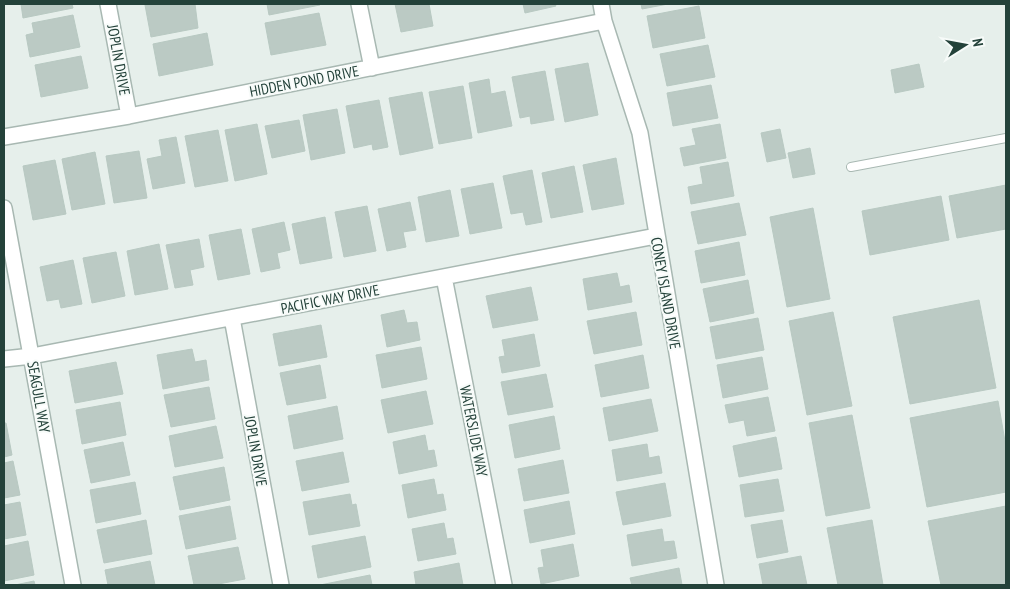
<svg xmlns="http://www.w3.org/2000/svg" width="1010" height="589" viewBox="0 0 1010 589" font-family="'PT Sans Narrow',sans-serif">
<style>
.building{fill:#bbcac4;stroke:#b8c9c2}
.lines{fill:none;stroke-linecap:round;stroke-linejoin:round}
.lane-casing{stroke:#a8b8b2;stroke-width:10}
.street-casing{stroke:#a8b8b2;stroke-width:18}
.lane{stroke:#fff;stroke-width:8}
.street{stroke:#fff;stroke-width:15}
.labels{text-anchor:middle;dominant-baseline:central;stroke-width:4;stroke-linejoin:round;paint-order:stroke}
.street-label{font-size:15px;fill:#24423a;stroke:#f7fbf9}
</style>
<rect width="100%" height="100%" fill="#e6efeb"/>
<path class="building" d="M21 4H72L73 8 23 18Z
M195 4 198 28 151 37 145 5Z
M267 4H320V5L269 15Z
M395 4H429L433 26 401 32Z
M523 4H555L556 6 525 13Z
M641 4H668L642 9Z
M699 6 705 38 653 48 647 16Z
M319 13 326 45 271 55 265 23Z
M73 15 80 47 30 57 26 35 34 33 32 23Z
M207 33 213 65 159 76 153 44Z
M708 45 715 77 667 86 660 54Z
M81 56 88 88 41 97 35 65Z
M588 63 598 115 565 122 555 69Z
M919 64 924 87 895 93 891 70Z
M545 71 554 120 531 124 530 116 520 118 512 77Z
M489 79 491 94 505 91 512 126 478 133 469 83Z
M711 85 718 118 673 126 667 93Z
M463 86 472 138 439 144 429 92Z
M422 92 433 148 400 155 389 98Z
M379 100 388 147 373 150 372 144 354 148 346 106Z
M337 109 345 153 311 160 303 115Z
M299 120 305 151 272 158 265 126Z
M257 124 267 174 235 181 225 130Z
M720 124 726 158 684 166 680 148 696 145 692 129Z
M780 129 786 158 767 162 761 133Z
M218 130 228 181 195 187 185 136Z
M176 137 185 183 153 189 147 159 162 156 159 140Z
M810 148 815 174 793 178 788 153Z
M139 151 147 198 114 203 106 156Z
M95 152 105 204 72 210 62 159Z
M616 158 624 204 592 210 583 165Z
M55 160 66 214 33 220 23 166Z
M728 162 734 196 691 204 688 187 703 184 700 167Z
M574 166 583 212 551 218 542 173Z
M532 170 542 222 526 225 523 212 511 214 503 176Z
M493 183 502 228 470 234 461 189Z
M1006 185V229L957 238 949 196Z
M450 190 459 236 426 242 418 197Z
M941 196 949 240 870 255 862 211Z
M410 202 416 230 403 232 406 247 387 251 378 209Z
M739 203 746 235 698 244 691 212Z
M367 206 376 251 344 257 335 212Z
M813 208 830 299 787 307 770 217Z
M325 217 332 258 300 264 292 224Z
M284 222 290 250 277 253 280 268 261 272 252 229Z
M241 229 250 274 218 280 209 235Z
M199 239 204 267 190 270 193 285 175 288 166 245Z
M739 242 745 275 701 283 695 251Z
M159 244 168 289 135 295 127 251Z
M116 252 125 296 92 303 83 258Z
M73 260 82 304 61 308 59 299 47 301 40 267Z
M617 273 620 287 629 285 632 302 588 310 583 279Z
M748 280 754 313 710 322 703 289Z
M531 287 538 320 493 328 486 296Z
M979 300 996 388 910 404 893 317Z
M404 310 407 323 417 322 420 340 387 347 381 315Z
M636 312 642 345 594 354 587 321Z
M833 312 852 406 807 415 789 321Z
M758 318 764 350 716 359 710 327Z
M321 325 327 357 279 366 273 334Z
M534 334 540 366 502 373 499 357 505 356 502 340Z
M421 347 427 379 382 388 376 355Z
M192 349 195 362 206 360 209 380 163 389 157 355Z
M643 355 649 388 601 397 595 365Z
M762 357 768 389 723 398 717 365Z
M116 362 123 394 75 403 69 371Z
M320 365 326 398 287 405 280 373Z
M546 374 553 407 508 415 501 382Z
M209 387 215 419 171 427 164 395Z
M426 391 433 424 388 433 381 400Z
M768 397 775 431 747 436 744 420 729 423 725 405Z
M651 399 658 431 609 441 603 408Z
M998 401 1006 447V492L927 507 910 418Z
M120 402 126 435 82 444 76 410Z
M337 406 343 439 294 449 288 416Z
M852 415 870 508 826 516 809 423Z
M554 416 560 449 515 458 509 425Z
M4 423H6L12 455 4 457Z
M216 426 223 458 175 467 169 436Z
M425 435 428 451 434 450 437 466 399 474 393 442Z
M776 437 782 469 739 477 733 446Z
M123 442 130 475 91 483 84 450Z
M647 444 649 458 659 456 662 473 617 481 612 450Z
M343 452 349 482 302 491 296 461Z
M563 460 569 493 524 501 518 469Z
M13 461 20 495 4 498V463Z
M224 467 230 500 180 510 173 477Z
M434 479 437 495 443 494 446 510 408 518 402 485Z
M778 479 784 511 745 517 740 485Z
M135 482 141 514 96 523 90 490Z
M665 483 671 516 623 525 616 492Z
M350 494 352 505 356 504 360 526 309 535 303 502Z
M569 501 575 534 530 543 524 510Z
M20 502 26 535 4 539V505Z
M230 506 236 539 186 549 179 516Z
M1006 506V585H941L928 521Z
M146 520 152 554 104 563 97 530Z
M782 520 788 552 757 558 751 525Z
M872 520 883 585H838L827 528Z
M444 523 447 539 453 538 456 554 418 561 412 529Z
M662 529 664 542 674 541 677 558 632 566 627 535Z
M365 536 371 567 318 578 312 546Z
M28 541 34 575 4 581V546Z
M573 544 579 576 541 584 538 568 544 567 541 550Z
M238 547 245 579 213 585H194L188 556Z
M801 556 807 585H763L759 564Z
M150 561 155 585H108L105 570Z
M459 563 463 585H416L414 572Z
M679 568 682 585H632L630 578Z
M370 575 372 585H320Z
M34 581 35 585H15Z"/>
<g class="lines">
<defs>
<path id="lane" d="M851 167 1006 138"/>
<path id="street" d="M108 4 129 116
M359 4 372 68
M601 4 604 21 640 133 716 585
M4 137 129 116 604 21
M4 208 73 585
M444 277 504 585
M232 318 281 585
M4 359 32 356 656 236"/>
</defs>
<use href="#lane" class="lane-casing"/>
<use href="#street" class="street-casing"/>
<use href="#lane" class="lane"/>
<use href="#street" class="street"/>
</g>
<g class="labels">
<g class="street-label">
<text transform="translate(119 60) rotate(80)">JOPLIN DRIVE</text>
<text transform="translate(304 81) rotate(-11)">HIDDEN POND DRIVE</text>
<text transform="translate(666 293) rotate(80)">CONEY ISLAND DRIVE</text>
<text transform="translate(330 299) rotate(-11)">PACIFIC WAY DRIVE</text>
<text transform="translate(39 397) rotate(80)">SEAGULL WAY</text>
<text transform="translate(474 431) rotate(79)">WATERSLIDE WAY</text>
<text transform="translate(256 451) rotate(80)">JOPLIN DRIVE</text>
</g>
</g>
<rect width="1010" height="589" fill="none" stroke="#24423a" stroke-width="10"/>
<g transform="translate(965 45) rotate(79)" stroke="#f7fbf9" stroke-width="4" paint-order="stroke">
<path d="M0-4L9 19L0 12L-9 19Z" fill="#24423a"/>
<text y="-8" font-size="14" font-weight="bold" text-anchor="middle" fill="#24423a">N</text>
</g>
</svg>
